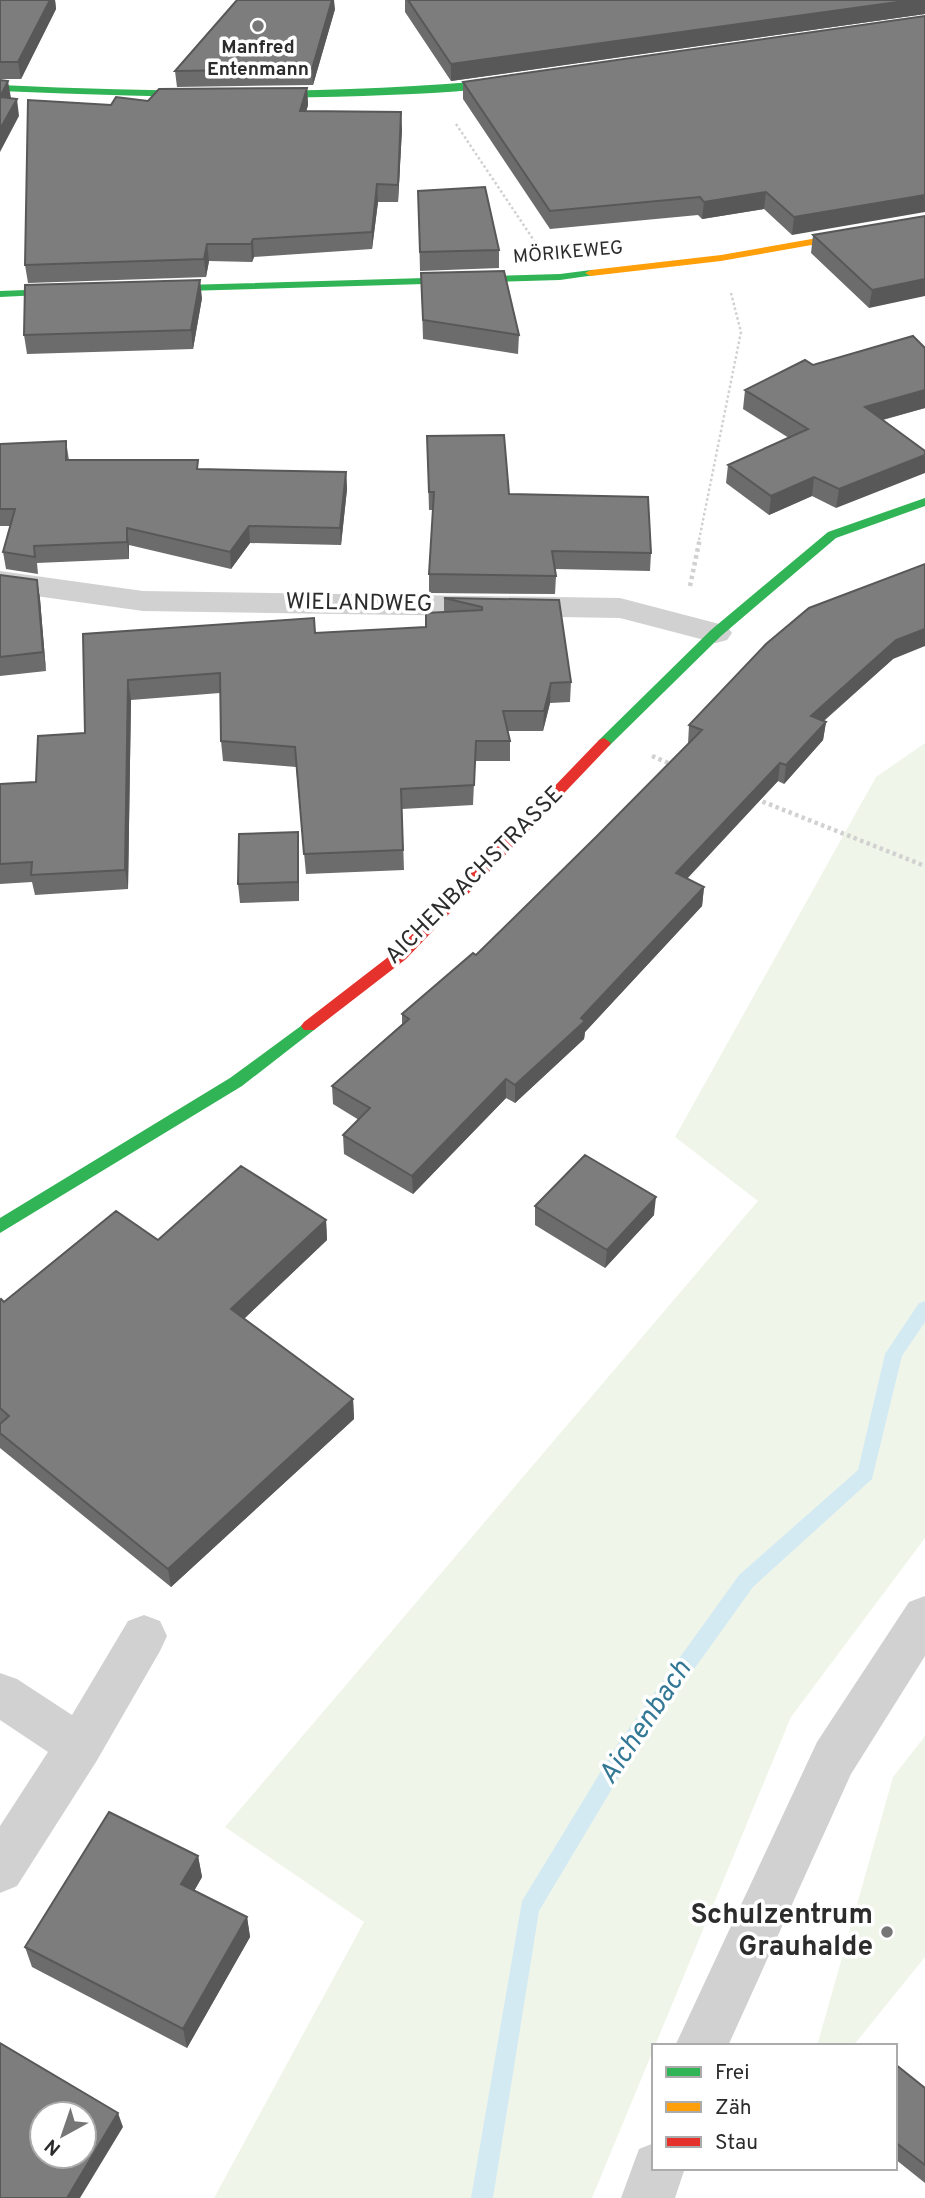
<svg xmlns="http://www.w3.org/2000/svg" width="925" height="2198" viewBox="0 0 925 2198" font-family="Overpass,sans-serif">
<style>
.green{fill:#f0f5e9}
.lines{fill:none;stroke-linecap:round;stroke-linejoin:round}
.stream{fill:#d4eaf3;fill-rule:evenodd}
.path-far1{stroke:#d1d1d1;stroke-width:2.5;stroke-dasharray:2.5 2.5;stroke-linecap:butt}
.path{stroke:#d1d1d1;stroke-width:4.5;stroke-dasharray:3.5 3.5;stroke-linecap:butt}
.street{fill:#d1d1d1;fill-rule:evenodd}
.fast{fill:#30b455;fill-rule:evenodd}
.slow{fill:#ff9f0a;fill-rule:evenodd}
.jam{fill:#e5322d;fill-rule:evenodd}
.wall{fill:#6c6c6c}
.shaded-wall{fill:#585858}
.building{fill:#7d7d7d;stroke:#585858;stroke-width:2;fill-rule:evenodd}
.poi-dot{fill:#767676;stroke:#fff;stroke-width:2.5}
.labels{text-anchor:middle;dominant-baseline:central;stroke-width:7;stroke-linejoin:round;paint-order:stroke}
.far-poi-label{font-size:19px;font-weight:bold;fill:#2c2c2c;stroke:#fff}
.far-street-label{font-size:19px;fill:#2c2c2c;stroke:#fff}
.street-label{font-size:23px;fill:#2c2c2c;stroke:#fff}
.near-water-label{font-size:28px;font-style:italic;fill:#337895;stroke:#fff}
.near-poi-label{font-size:28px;font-weight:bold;fill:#2c2c2c;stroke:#fff;text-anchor:end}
</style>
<rect width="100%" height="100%" fill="#fff"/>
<path class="green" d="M925 743V1538L791 1717 592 2198H214L364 1922 225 1827 758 1201 675 1137 876 777Z
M925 1736V1957L853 2046H817L893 1777Z"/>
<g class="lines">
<path class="stream" d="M925 1301V1322L902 1356 872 1479 753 1587 631 1757 539 1911 493 2198H471L522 1901 617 1745 739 1575 858 1470 885 1354 919 1303Z"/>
<path class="path-far1" d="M456 124 535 242
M699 540 741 332 731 293"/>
<path class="path" d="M690 586 700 538
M652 756 673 765
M756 799 925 866"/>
<path class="street" d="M0 571 143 591 620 598 727 626 732 633 727 640 716 643 620 618 143 611 0 591Z
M925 1596V1656L851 1774 728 2046H675L817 1742 909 1602Z
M144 1615 160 1621 167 1636 160 1651 96 1762 17 1886 0 1893V1826L48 1752 0 1720V1673L17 1679 72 1715 128 1621Z
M654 2143V2168H685L675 2198H621L639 2149Z"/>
<path class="fast" d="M514 78 518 79V83C468 93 414 94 363 96 242 100 121 96 0 91V85C172 93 343 95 514 78Z
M591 270 597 273 595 275 560 280 149 292 143 289 149 286 560 274Z
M78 288 82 289V293L0 297V291Z
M925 498V506L836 538 721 636 609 746H599L597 743 599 740 711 630 828 532Z
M309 1020 314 1022 317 1026 314 1030 242 1086 0 1233V1218L230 1078Z"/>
<path class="slow" d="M925 219V225L721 261 591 276 585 273 591 270 721 255Z"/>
<path class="jam" d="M604 738 611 743 609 746 406 959 314 1030H304L301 1026 304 1022 396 951 599 740Z"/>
</g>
<path class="wall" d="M0 0H55L56 9 21 79H0Z
M405 0H925V14L451 81 405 12Z
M335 9 313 85 177 87 175 71Z
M925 16 792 235 764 209 702 219 698 215 550 229 463 99V82Z
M307 88 308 105 306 112 402 129 398 202H378L372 249 254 257 252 262 209 261 206 277 28 283 25 265 111 105 148 101Z
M418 191 499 250V268L420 271Z
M925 216 869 308 811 253 813 235Z
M421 273 519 335 518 354 423 339Z
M202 298 193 349 27 354 24 335Z
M925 348V408L883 420 836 508 812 496 769 515 726 483 728 465 789 438 743 409 745 390 813 365Z
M427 436 509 494 651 553 650 571 555 569 556 576 555 594 429 593V574L433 510H429Z
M66 441 69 460 199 469 346 472 347 489 341 545 250 543 231 569 129 545V559L37 563 38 574 6 569 3 552 11 526H0V444Z
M0 575 37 580 40 599 46 671 0 676Z
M444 598 559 600 571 682 570 702 550 703 543 731H508L510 741V761H475L473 805 402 809 404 870 306 874 296 767 223 761 221 741 220 693 131 700 128 889 35 895 32 882 0 884V784L36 782 85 733 83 634 315 633 426 627 444 612Z
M893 659 824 721 826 722 823 740 784 784 778 781 687 879 704 887 702 906 585 1032 584 1039 515 1103 506 1098 413 1194 344 1154 343 1135 359 1120 333 1104 332 1086 402 1024V1014L476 955 597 836 688 744 689 725Z
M299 852V901L240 903 238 884Z
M535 1206 654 1215 605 1268 535 1225Z
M326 1220 327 1240 244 1319 353 1399 354 1419 171 1587 0 1448V1300L4 1302Z
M198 1856 202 1877 194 1891 247 1917 250 1937 187 2048 32 1967 25 1947Z
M895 2064 925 2088V2183L895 2159Z"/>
<path class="shaded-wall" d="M50 0H55L56 9 21 79 18 62Z
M332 0H334L335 9 313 85 312 69Z
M912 0H925V14L451 81V64Z
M8 81 11 98 2 115 0 97Z
M307 88 308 105 301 129 300 111Z
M17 99 19 116 0 152V129Z
M401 112 402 129 398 202V185Z
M377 184 378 202 372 249V232Z
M766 192 764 209 702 219 704 202Z
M925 195V212L792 235 794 217Z
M253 239 254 257 252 262 251 244Z
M207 244 209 261 206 277 204 259Z
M925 279V296L869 308 872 290Z
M200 280 202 298 193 349 191 330Z
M925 390V408L862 425 865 407Z
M925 455V473L836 508 839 489Z
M346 472 347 489 341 545 340 528Z
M814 477 812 496 769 515 771 496Z
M249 526 250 543 231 569 230 552Z
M127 528 129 545V559L127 542Z
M37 580 40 599 46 671 43 652Z
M925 629V646L893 659 808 734 811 716 896 640Z
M128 680 131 700 128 889 125 870Z
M551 683 550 703 543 731 544 711Z
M826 722 823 740 784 784 786 765Z
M780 763 778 781 674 892 676 873Z
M298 832 299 852V901L298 882Z
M704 887 702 906 585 1032 584 1039 515 1103V1085L581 1018Z
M506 1079V1098L413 1194 412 1176Z
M656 1197 654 1215 605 1268 607 1250Z
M326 1220 327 1240 233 1329 231 1309Z
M353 1399 354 1419 171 1587 168 1569Z
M198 1856 202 1877 186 1905 181 1884Z
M247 1917 250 1937 187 2048 183 2029Z
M118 2113 123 2127 80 2198H67Z"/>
<path class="building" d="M0 0H50L18 62H0Z
M237 0H332L312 69 175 71Z
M408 0H912L451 64Z
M925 16V195L794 217 766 192 704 202 700 197 550 211 463 82Z
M0 80 8 81 0 97Z
M307 88 300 111 401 112 398 185 377 184 372 232 253 239 251 244H207L204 259 25 265 28 100 111 105 116 97 148 101 159 89Z
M0 97 17 99 0 129Z
M485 187 499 250 420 252 418 191Z
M925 216V279L872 290 813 235Z
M504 271 519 335 423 320 421 273Z
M200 280 191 330 24 335 25 285Z
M913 336 925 348V390L865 407 925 451V455L839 489 814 477 771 496 728 465 808 429 745 390 805 360 813 365Z
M504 435 509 494 648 497 651 553 552 551 556 576 429 574 434 492H429L427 436Z
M66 441V460H198L197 469 346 472 340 528 249 526 230 552 127 528V542L34 546 35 557 3 552 15 509H0V444Z
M925 564V629L896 640 811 716 826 722 786 765 780 763 676 873 704 887 581 1018 585 1021 515 1085 506 1079 412 1176 343 1135 370 1108 332 1086 409 1019 402 1014 473 953 476 955 597 836 702 730 689 725 766 644 809 608Z
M0 575 37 580 43 652 0 657Z
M444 598 559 600 571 682 551 683 544 711H503L510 741H476L474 785 401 789 403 850 304 854 295 747 221 741 220 673 128 680 125 870 31 875 32 862 0 864V784L36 782 38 736 85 733 83 634 314 618 315 633 426 627V613L482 610V607Z
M298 832V882L238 884 239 834Z
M585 1155 656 1197 607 1250 535 1206Z
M241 1166 326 1220 231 1309 353 1399 168 1569 0 1433V1424L9 1416 0 1408V1300L1 1299 4 1302 116 1211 158 1240Z
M109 1812 198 1856 181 1884 247 1917 183 2029 25 1947Z
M0 2043 118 2113 67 2198H0ZM42 2114H84V2156H42Z
M895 2064 925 2088V2165L895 2142Z"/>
<g class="poi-dot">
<circle cx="258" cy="26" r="7"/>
<circle cx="887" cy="1932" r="7"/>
</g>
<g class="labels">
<g class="far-poi-label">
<text x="258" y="48">Manfred<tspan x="258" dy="22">Entenmann</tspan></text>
</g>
<g class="far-street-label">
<text transform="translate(568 253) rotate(-5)">MÖRIKEWEG</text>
</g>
<g class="street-label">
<text transform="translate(359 604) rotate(1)">WIELANDWEG</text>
<text transform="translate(475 876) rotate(-45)">AICHENBACHSTRASSE</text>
</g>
<g class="near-water-label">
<text transform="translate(646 1723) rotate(-56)">Aichenbach</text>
</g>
<g class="near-poi-label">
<text x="873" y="1916">Schulzentrum<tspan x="873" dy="32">Grauhalde</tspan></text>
</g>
</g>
<rect x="652" y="2044" width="245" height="126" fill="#ffffff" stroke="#ababab" stroke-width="2"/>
<rect x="666" y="2067" width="35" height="10" fill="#30b455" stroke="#ababab" stroke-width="2"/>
<text x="715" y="2079" font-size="21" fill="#2c2c2c">Frei</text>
<rect x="666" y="2102" width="35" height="10" fill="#ff9f0a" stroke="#ababab" stroke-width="2"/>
<text x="715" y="2114" font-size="21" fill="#2c2c2c">Zäh</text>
<rect x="666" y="2137" width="35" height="10" fill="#e5322d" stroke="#ababab" stroke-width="2"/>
<text x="715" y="2149" font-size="21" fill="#2c2c2c">Stau</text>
<g transform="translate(63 2135) rotate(220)"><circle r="33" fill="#ffffff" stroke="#ababab" stroke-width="2"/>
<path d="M0-5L12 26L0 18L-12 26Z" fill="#767676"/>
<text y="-10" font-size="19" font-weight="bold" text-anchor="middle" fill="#2c2c2c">N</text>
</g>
</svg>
